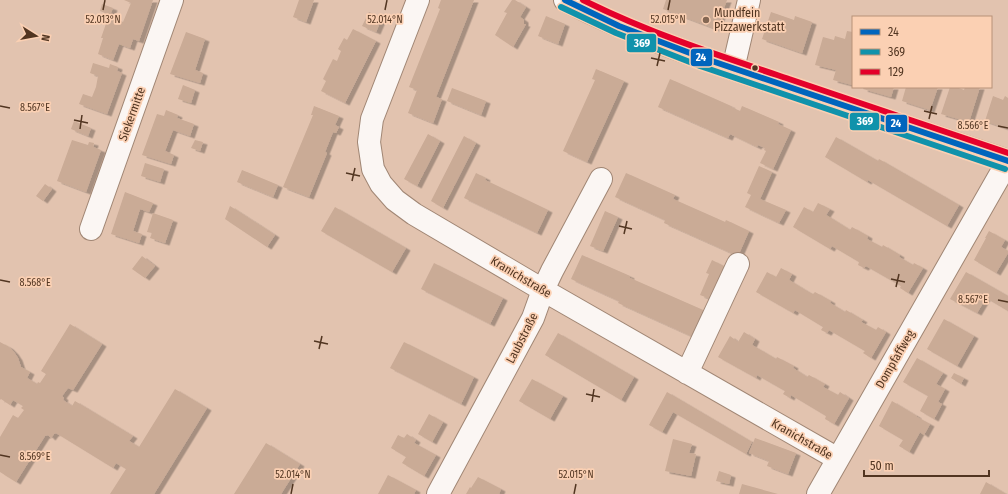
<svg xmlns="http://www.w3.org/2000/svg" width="1008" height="494" viewBox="0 0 1008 494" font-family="'Fira Sans Condensed',sans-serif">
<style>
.building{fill:#caab96;filter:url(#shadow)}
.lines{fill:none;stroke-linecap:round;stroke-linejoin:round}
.minor-casing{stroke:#a08674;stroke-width:24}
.minor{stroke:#fbf6f3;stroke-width:22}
.bus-1-casing{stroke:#fbd0b3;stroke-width:9}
.bus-2-casing{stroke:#fbd0b3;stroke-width:9}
.bus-3-casing{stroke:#fbd0b3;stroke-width:9}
.bus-1{stroke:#0065bd;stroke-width:6}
.bus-2{stroke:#1092ab;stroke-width:6}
.bus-3{stroke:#e4002b;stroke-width:6}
.ticks{fill:none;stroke:#513521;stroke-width:1.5}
.poi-dot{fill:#846753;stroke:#fbd0b3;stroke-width:1.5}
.bus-dot{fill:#513521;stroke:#fbd0b3;stroke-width:1.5}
.labels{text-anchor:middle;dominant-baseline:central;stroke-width:3.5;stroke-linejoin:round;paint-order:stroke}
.poi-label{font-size:12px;fill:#513521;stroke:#fbd0b3;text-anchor:start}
.street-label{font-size:12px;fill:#513521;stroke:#fbd0b3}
.ticks-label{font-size:10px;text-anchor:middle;fill:#513521;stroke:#fbd0b3;stroke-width:3.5;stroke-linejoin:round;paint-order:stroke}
.line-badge{stroke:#fbd0b3;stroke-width:1.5}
.badge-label{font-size:11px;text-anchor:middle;font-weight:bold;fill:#fff}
</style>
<defs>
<filter id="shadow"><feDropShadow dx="4.5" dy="2.5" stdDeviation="0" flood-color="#0004"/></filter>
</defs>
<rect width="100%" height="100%" fill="#e2c3af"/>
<path class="building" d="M124 0H153L139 41 133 39 130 48 119 44 113 60 98 54 103 38H101L108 18 105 17 106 15 123 22 131 3Z
M299 0H314L306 22 293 17Z
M441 0H474L436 97 442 99 433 123 408 113 417 90 409 87 440 9 438 8Z
M512 0H515L526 7 520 17 524 20V24H526L513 47 495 35 507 13 504 12Z
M666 0H727L716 29 663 9Z
M102 4 113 8 110 15 100 11Z
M369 12 382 18 376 32 362 26Z
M771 12 794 20 795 16 812 22 802 53 762 39Z
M546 16 565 24 558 44 538 36Z
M353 29 376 41 345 103 321 91 326 81 323 79 333 59 337 61 341 51 338 49 344 38 347 40Z
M847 31 853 32V81L852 85 833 80 836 70 815 65 823 37 834 40 835 36 845 39Z
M186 32 205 39 195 70 203 73 200 83 170 74Z
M93 63 109 68 110 64 118 67 117 71 122 73 107 114 79 104 83 94 92 97 96 87 98 76 90 73Z
M596 69 624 81 587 162 563 151 595 80 592 79Z
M670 79 731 106V107L740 111 742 106 779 122 778 124 791 130 773 169 760 163 766 151 764 150 765 148 758 145 757 147 730 134 728 138 658 107Z
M183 85 195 90 191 103 178 99Z
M864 87H894L891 97 863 89Z
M906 87H938L930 110 902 101Z
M950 87H956L964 90 965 87H980L969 122 941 114Z
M452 88 486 101 481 115 447 101Z
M993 96 1003 100 1005 96 1008 98V129L985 121Z
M314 106 339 116 335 125 339 127 336 133 333 132 325 152 327 153 309 197 283 187 313 115H311Z
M166 110 178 115 177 118 194 124 190 136 173 130 165 151 174 155 171 164 142 155 157 114 164 116Z
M74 121 91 128 88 136 71 129Z
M428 134 440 141 417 186 404 179Z
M464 136 476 143 443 208 431 201Z
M836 137 878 161 879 159 959 205 947 226 868 180 867 182 825 157Z
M72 140 88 145 89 142 94 143 93 147 101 150 86 192 57 181Z
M195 140 203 142 200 151 191 148Z
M145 163 164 169 160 182 141 176Z
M759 166 772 172 760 199 786 210 779 223 745 207 751 195 747 193Z
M242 170 278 185 273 197 237 182Z
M476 173 486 178 485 180 548 210 537 233 464 198Z
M626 173 675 195 673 199 725 222 726 220 749 231 738 256 664 223 665 220 615 197Z
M45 184 52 189 43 201 36 196Z
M125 192 153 203 149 212 140 209 133 231 142 234 139 243 111 234Z
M818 203 830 209 826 215 850 230 852 227 868 236 867 239 882 247 883 245 900 255 899 257 913 265 914 263 923 268 908 293 900 288 901 286 866 266 864 268 858 265 859 262 832 246 830 249 793 227 804 207 813 212Z
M230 206 275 235 267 247 225 219Z
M335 207 406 248 392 272 321 231Z
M605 211 618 217 603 251 590 246Z
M153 213 173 220 165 243 150 238 152 233 147 232Z
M989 231 1005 240 1001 247 1008 251V253L996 273 974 260 986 238H985Z
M582 255 630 276V278L703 310 691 336 618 303 619 301 571 279Z
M142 256 155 266 145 278 132 269Z
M712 260 726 267 713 300 700 295 709 274 706 273Z
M434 263 503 298 490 324 421 289Z
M781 268 792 274 789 280 807 291 813 294 815 292 831 301 830 303 845 312 846 310 863 320 861 322 876 330 878 327 886 332 871 358 863 353 865 351 829 330 827 333 821 330 823 327 795 310 793 313 756 292 767 272 776 277Z
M966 272 1008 296V311L986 298 977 313 950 299Z
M944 319 974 336 957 366 927 349Z
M70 324 102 344 73 390 68 388 62 396 64 398 63 400 72 406 75 401 133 436 129 441 139 447 175 389 207 408 154 494H110L126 469 116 463 113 468 56 433 54 434 51 438 48 435 45 436 16 482 0 472V437L13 415 18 418 24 410 21 408 23 406 13 400 10 405 1 399 0 400V342L9 347 14 352 18 358 21 367 30 372 27 378 37 384 38 382 40 383 46 374 41 371Z
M744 332 755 339 752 345 776 359 777 357 794 366 793 368 807 377 809 375 825 384 823 387 838 395 840 392 849 398 834 424 825 419 826 416 791 395 790 398 783 394 785 391 757 375 756 378 718 357 730 336 738 342Z
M558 333 634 377 621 400 545 355Z
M404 342 474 377 461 404 390 368Z
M917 358 943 373 936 384 945 389 938 402 942 404 934 419 920 411 928 396 903 382Z
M954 373 964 378 961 384 951 378Z
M532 379 563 396 550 419 519 401Z
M667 392 752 442 746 454 673 412 662 432 649 425Z
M892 401 917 416V417L930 424 924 435 920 432 909 452 899 446 903 440 879 426Z
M429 414 443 422 432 442 418 434Z
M407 434 416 440 414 443 436 455 424 476 402 463 406 457 391 448 398 435 404 438Z
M755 438 796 453 788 474 767 466 769 461 749 453Z
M673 439 692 444 689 453 696 454 691 476 665 471Z
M266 443 300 464 281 494H234Z
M719 471 731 475 729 484 716 481Z
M388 475 416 490 414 494H378Z
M478 477 501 489 499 494H466L470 487 471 488Z
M986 482 1006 494H980Z
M742 484 778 494H739Z"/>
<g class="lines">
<defs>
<path id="minor" d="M418 0 372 119 369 142 373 169 381 184 395 200 414 214 543 290 838 459
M565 0C636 37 712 62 787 87 861 112 934 136 1008 161
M733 69 749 0
M91 229 172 0
M687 373 738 264
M438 494 533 318 543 290 552 271 601 179
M818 494 1008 161"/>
</defs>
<use href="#minor" class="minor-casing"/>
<use href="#minor" class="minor"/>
<defs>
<path id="bus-1" d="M565 0 619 26 703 58 1008 161"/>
<path id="bus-2" d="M561 7 616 33 700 66 1005 169"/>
<path id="bus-3" d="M583 0C649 33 720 56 789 79 862 104 935 128 1008 153"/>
</defs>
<use href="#bus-1" class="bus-1-casing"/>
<use href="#bus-2" class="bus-2-casing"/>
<use href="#bus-3" class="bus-3-casing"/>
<use href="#bus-1" class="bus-1"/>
<use href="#bus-2" class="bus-2"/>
<use href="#bus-3" class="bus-3"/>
</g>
<path class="ticks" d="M103 10 105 0M385 10 387 0M668 10 670 0M651 58 665 61M657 66 660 53M0 106 10 108M924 111 937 114M929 119 932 106M74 120 88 123M998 126 1008 128M80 129 82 115M346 173 360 176M352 181 355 168M619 226 632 229M624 234 627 221M891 279 905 282M0 280 10 282M896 287 899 274M998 300 1008 302M314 341 328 344M319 349 322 336M586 394 600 397M592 402 594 389M0 455 10 457M291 494 293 484M574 494 576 484"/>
<circle class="poi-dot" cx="706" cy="20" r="4"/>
<circle class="bus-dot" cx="755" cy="68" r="3.5"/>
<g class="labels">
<g class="poi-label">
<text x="714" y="13">Mundfein<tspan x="714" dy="14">Pizzawerkstatt</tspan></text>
</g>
<g class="street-label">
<text transform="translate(132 114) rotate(-70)">Siekermitte</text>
<text transform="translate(521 277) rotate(31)">Kranichstraße</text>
<text transform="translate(522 338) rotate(-63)">Laubstraße</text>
<text transform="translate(895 359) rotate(-60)">Dompfaffweg</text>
<text transform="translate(802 439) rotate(30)">Kranichstraße</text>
</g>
</g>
<g class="ticks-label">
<text x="103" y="23">52.013°N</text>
<text x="385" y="23">52.014°N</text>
<text x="668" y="23">52.015°N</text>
<text x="35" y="111">8.567°E</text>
<text x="973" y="129">8.566°E</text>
<text x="35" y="286">8.568°E</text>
<text x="973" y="303">8.567°E</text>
<text x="35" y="460">8.569°E</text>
<text x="293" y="478">52.014°N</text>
<text x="576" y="478">52.015°N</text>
</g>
<g class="line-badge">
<rect x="626" y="33" width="31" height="20" rx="4" fill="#1092ab"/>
<rect x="690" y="48" width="23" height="19" rx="4" fill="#0065bd"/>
<rect x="849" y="112" width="31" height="19" rx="4" fill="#1092ab"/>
<rect x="885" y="114" width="23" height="19" rx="4" fill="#0065bd"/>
</g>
<g class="badge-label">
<text x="642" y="47">369</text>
<text x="701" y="61">24</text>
<text x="865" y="125">369</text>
<text x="896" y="127">24</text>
</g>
<rect x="852" y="16" width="140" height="72" fill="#fbd0b3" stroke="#b79279"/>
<rect x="860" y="29" width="20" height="6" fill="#0065bd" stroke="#b79279"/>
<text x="888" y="36" font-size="12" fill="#513521">24</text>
<rect x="860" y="49" width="20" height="6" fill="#1092ab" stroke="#b79279"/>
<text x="888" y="56" font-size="12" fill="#513521">369</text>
<rect x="860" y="69" width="20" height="6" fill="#e4002b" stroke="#b79279"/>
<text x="888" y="76" font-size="12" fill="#513521">129</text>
<g transform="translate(36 36) rotate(101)" stroke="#fbd0b3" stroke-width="3" paint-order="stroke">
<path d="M0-3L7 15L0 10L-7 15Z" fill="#513521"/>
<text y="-6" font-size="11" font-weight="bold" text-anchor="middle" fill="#513521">N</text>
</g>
<path d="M864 470v6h125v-6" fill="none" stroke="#513521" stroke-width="2"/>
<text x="870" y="470" font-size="12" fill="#513521" stroke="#fbd0b3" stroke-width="3" paint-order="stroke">50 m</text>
</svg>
